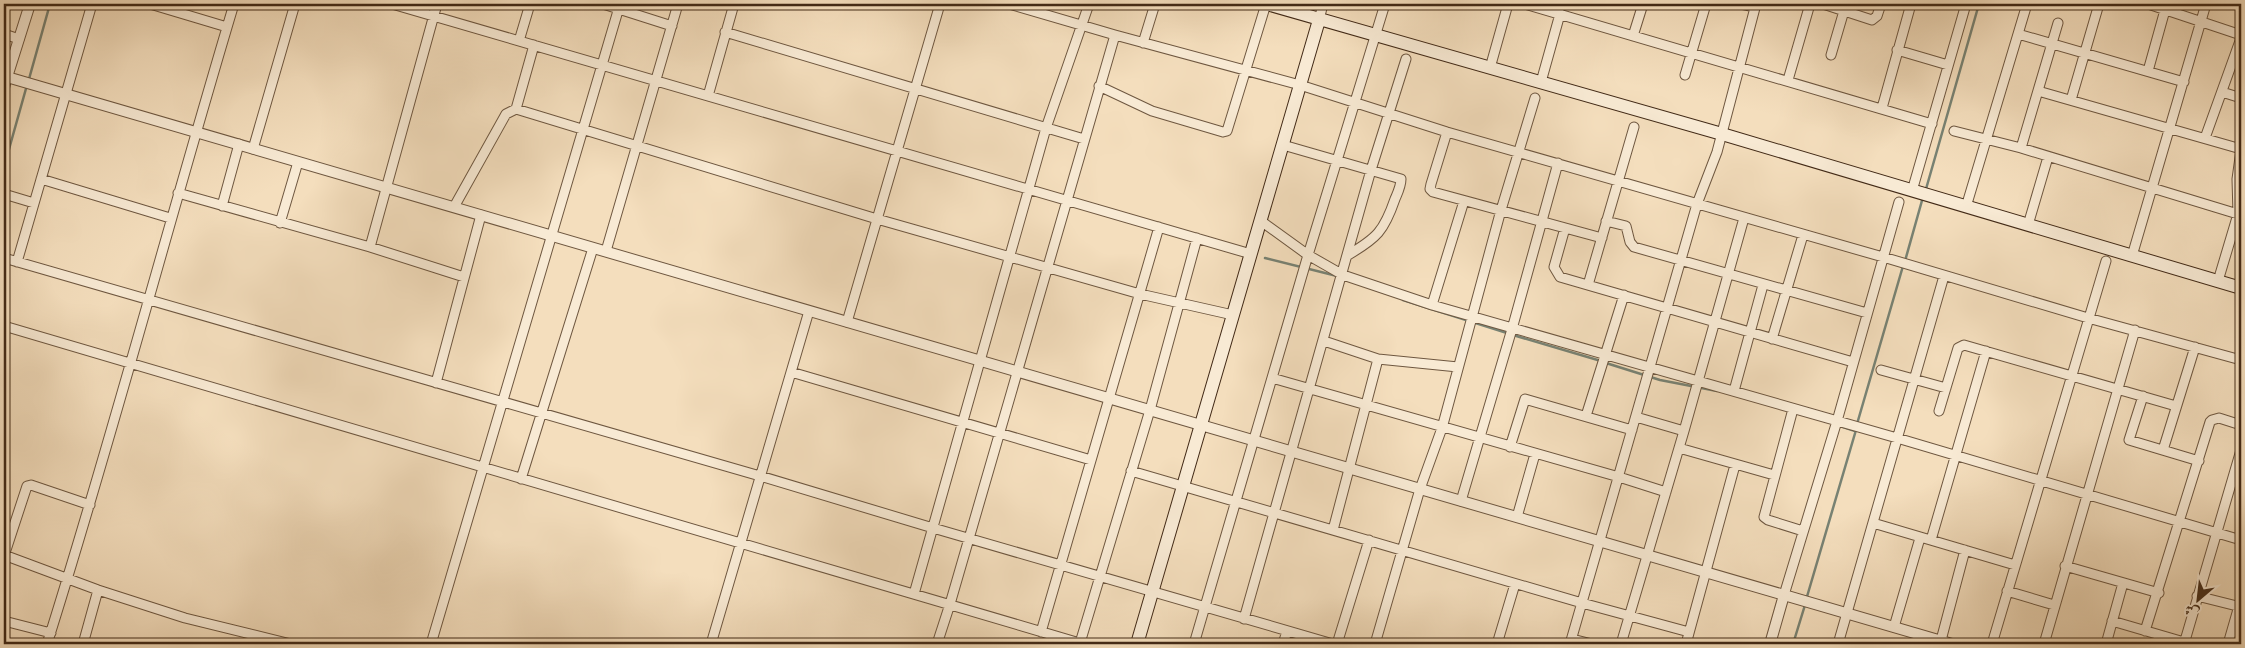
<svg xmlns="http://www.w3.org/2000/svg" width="2245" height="648" viewBox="0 0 2245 648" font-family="'IM FELL Double Pica',Amiri,serif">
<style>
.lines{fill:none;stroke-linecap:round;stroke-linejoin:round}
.stream{stroke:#788273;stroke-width:2.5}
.minor-casing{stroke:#6e5740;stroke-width:11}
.tertiary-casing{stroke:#6e5740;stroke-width:12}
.secondary-casing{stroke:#422a17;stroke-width:14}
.minor{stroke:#f8ead4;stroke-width:9}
.tertiary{stroke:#f8ead4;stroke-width:10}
.secondary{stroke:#f8ead4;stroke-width:12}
</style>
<rect width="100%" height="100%" fill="#f4debd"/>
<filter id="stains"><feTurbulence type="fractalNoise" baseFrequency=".004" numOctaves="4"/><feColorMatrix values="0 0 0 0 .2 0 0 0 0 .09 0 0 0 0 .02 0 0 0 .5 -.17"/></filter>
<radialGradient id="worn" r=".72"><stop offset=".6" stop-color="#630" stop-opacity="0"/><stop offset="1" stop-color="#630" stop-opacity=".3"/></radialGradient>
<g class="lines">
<path class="stream" d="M29 79 50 4
M4 167 27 85
M1926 189 1979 4
M1265 258 1337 276
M1905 261 1923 197
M1403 300 1507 333
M1513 335 1601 361
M1606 363 1660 380 1717 391
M1857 424 1903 266
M1837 425 1855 431
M1806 600 1856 430
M1793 644 1805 605"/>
<defs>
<path id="minor" d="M150 4 227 27
M392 4 1251 254
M603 4 672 26
M1009 4 1115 35 1300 85 1447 132 1883 257 2088 318 2241 360
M1525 4 1932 124
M1741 4 1755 7
M1823 4 1872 20 1877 16 1881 4
M2148 4 2241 35
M1558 14 1560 4
M1319 20 1323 4
M725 32 1084 139
M4 34 19 39
M2018 34 2184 82
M1633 36 1643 4
M519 41 530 4
M1143 43 1155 4
M1897 50 1948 65
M1831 55 1846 4
M1490 68 1508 4
M2148 71 2165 10
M1685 75 1706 4
M1788 80 1810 4
M1541 82 1560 14
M1099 86 1152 111 1223 132 1227 131 1266 4
M4 90 7 77
M2038 91 2241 149
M2222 92 2241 98
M708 96 734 4
M2071 100 2099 4
M1882 108 1911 4
M516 109 534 45
M1954 131 2021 148 2241 215
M1447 132 1431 184 1430 189 1433 192 1602 238
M2205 138 2241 38
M1283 145 1401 179C1401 186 1398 192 1395 199 1384 231 1377 238 1348 255
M2021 148 2058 23
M253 149 295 4
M41 179 170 218
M1912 191 1966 4
M178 193 370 247 464 277
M4 194 34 203
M222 206 239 144
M454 207 506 114 516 109 877 219 1140 294 1233 315
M1966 207 2027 4
M1261 221 1308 255 1343 275 1432 305 1897 438 2241 540
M1606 221 1626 226 1630 242 1634 247 1867 313
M280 223 298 162
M2028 225 2048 157
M1565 228 1554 267 1560 277 1853 362
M370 247 437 4
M606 251 678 4
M2132 256 2206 4
M4 258 760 476 933 528 1333 644
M17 262 92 4
M2218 281 2238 214 2237 179 2241 150
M1588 285 1634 127
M1432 305 1464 201
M847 322 940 4
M4 326 1083 644
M1772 339 1803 235
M1324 341 1378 359 1458 367
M1881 370 1946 388
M791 372 1091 460
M1272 378 1619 477 1666 492
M436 383 481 215
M1734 391 1763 285
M2143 396 2129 440 2199 461
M1793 409 1764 517 1768 520 1803 531
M1939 411 1958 348 1964 345 2176 406
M1586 416 1624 295
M1636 417 1684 431
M1510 447 1525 399 1632 430
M1679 448 1774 475
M2163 450 2195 347
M1131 471 1582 603 1689 632
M521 479 593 248
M1461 501 1512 329 1558 163
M1517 517 1535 454
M1873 523 2015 565
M1333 530 1378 359
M1931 540 1986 351
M4 555 98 590 185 618 291 644
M4 556 27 486 31 485 90 505
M2065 566 2159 593
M2007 591 2054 605
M914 594 1046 128 1089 4
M1784 595 1837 421 1899 202
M2197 596 2241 607
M1244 619 1371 170 1406 59
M4 621 51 633
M2112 621 2184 642
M1894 627 1920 538
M2145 631 2210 422 2212 420 2219 418 2241 425
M1041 632 1159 227
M1572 639 1592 644
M1080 643 1150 410 1197 238
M47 644C114 432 170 217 234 4
M83 644 98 590
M431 644 620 4
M711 644 809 311
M937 644 950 604 1115 35
M1194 644 1308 255 1385 4
M1283 644 1287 631
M1337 644 1369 540
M1375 644 1420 489 1442 428 1501 210 1535 98
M1497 644 1515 584
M1570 644 1697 204 1717 152 1756 4
M1621 644 1684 431 1744 218
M1686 644 1735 465
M1838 644 1944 276
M1940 644 1965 550
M1992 644 2106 261
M2044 644 2135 330
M2106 644 2123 583
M2184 644 2241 450
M2228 644 2241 599"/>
<path id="tertiary" d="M30 4 7 77 1952 644
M1770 644 1784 595"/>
<path id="secondary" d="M1267 4 1722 134 2241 288
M1137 644 1319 20"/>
</defs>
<use href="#minor" class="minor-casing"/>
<use href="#tertiary" class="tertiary-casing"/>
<use href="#secondary" class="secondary-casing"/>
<use href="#minor" class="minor"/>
<use href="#tertiary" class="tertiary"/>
<use href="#secondary" class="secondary"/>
</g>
<rect width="2245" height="648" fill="none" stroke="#f4debd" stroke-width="20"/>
<rect x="5" y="5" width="2235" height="638" fill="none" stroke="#422a17" stroke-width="2.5"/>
<rect x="10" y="10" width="2225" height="628" fill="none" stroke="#422a17"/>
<g transform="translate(2198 600) rotate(208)" stroke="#f8ead4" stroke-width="4" paint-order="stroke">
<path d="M0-4L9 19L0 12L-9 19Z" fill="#422a17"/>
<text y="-8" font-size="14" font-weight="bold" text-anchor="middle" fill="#422a17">ش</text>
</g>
<rect width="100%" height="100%" filter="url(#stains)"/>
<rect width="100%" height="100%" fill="url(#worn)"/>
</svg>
